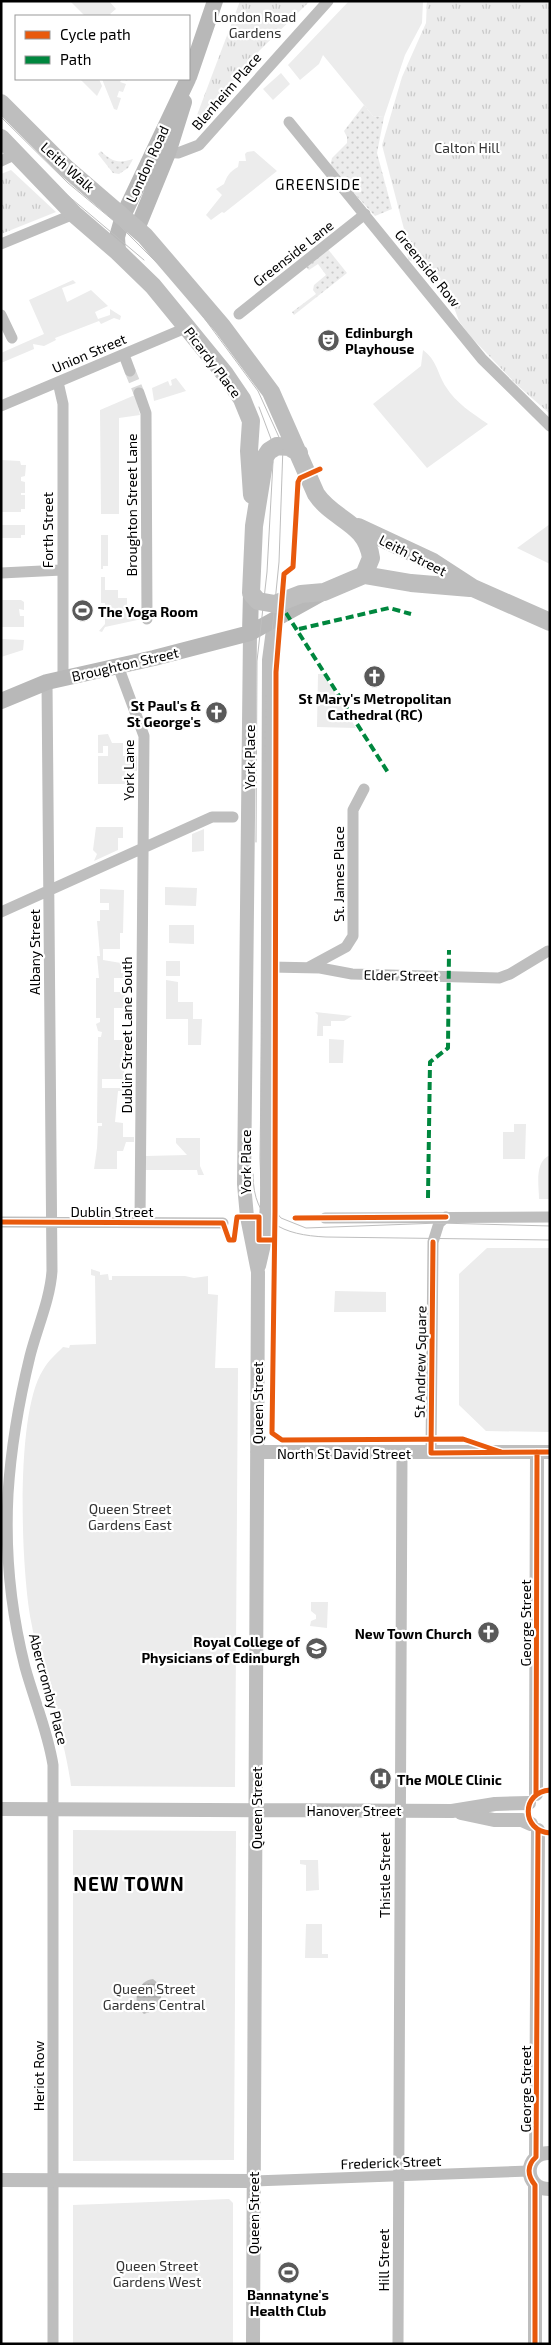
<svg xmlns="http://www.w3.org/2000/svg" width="551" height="2345" viewBox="0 0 551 2345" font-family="'Exo 2',sans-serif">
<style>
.grass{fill:url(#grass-dots)}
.park{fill:url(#park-tufts)}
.garden{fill:#ececec}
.water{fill:url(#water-rules)}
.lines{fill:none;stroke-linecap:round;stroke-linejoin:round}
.minor-tunnel{stroke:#d9d9d9;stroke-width:11;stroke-dasharray:11 5.5;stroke-linecap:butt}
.minor{stroke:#bebebe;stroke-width:11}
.tertiary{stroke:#bebebe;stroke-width:14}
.secondary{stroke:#b8b8b8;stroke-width:16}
.primary{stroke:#bebebe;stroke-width:18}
.tram{stroke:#bebebe;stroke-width:1}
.quiet{stroke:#00873e;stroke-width:4;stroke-dasharray:8 4;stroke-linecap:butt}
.cycleway-casing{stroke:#fff;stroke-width:8}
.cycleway{stroke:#e8590c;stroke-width:5}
.labels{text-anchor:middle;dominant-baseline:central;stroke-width:4.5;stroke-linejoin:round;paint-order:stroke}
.park-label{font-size:14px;fill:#333;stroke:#fff}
.street-label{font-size:14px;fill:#000;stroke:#fff}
.poi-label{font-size:14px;font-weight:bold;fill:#000;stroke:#fff;text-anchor:start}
.neighbourhood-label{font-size:15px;letter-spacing:1px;fill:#000;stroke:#fff}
.district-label{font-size:19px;font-weight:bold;letter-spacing:1px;fill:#000;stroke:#fff}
</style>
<defs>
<pattern id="grass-dots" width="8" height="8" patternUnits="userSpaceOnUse" patternTransform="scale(1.25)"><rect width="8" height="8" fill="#ececec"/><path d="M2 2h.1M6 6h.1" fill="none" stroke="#c9c9c9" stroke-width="1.8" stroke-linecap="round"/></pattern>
<pattern id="park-tufts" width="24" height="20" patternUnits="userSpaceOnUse" patternTransform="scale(1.25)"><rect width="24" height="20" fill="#ececec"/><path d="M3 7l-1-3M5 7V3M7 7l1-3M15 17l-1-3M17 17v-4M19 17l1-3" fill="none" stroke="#c9c9c9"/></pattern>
<pattern id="water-rules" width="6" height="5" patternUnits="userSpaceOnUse" patternTransform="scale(1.25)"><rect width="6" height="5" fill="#bfbfbf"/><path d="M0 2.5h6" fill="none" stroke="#a2a2a2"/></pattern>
</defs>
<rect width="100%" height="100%" fill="#fff"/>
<path class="grass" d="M364 105 373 116 384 117 377 153 392 209 375 216 330 167 332 158 347 143V137L344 131Z
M101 151C111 161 118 164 133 159L128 168 119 174 113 173 98 154Z
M327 248 347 273 294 315 292 312 316 294 313 290 314 285 326 275 318 264 309 270 305 266Z"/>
<path class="park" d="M240 1H310L260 50 195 126 194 123Z
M427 1H550V414L516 384 470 336 459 321 446 286 418 262 408 260 405 233 382 145 402 77 426 23Z
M11 170 56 212 1 234V174Z"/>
<path class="garden" d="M70 1H109L116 9 110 14 112 16H85Z
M349 1H423L422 23 405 55 384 117 373 116 323 55 319 64 300 80 288 65Z
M281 73 290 84 273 100 263 89Z
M80 79H99L102 86 97 96Z
M102 79H128L127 81 122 79 120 82 126 84 123 92 119 91 117 97 121 98 117 110 114 109Z
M254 151 277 171 224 213 222 212 211 220 206 215 222 195 216 189 224 184C227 176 229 172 238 167L239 161H246L245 154 247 152Z
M73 280 76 283 62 288 67 302 91 290 108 306 95 312 98 319 110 315V309L121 316 120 320 114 318 101 324 99 321 55 338 56 340 44 346 33 344 34 349 1 363V353L44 334 29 300Z
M423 350C437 360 437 373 446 387 456 403 472 413 488 424L427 468 373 404 421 366Z
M176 378 186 391 154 401 152 388 168 381 170 386 172 385 171 380Z
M135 395 140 415 119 418V514H101L100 410Z
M1 460 20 461 21 465H26L25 476 21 477V481L25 482V493H21V495H25V509H21V512H1Z
M550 524V564L517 548Z
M1 525H25V535H21V538H1Z
M101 535H108V566H103V569H101Z
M101 577H105V590H118V598H127V616L142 615V619L105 627 102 632 99 631 105 624V603H101Z
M1 600H21L24 602V610L19 609 20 616H24V627H1Z
M1 639 24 640 23 650 1 657Z
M318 674H323L356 728 317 727Z
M108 734 112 743H123V756H137V771H129V784H98V756H108V746H103V753H98V735Z
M96 827H123V838H118V850L94 861 97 854 93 850Z
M204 829V851L192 852V834Z
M165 887 197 888 196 906 165 905Z
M100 889 124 890 123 933H120V949H103V960L121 963V973H126V978H114V992H125V1008H114V1040H124V1079H102V1088H124V1091H118L115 1122 123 1123V1137H134V1142H126L123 1151H117V1169H94L97 1148 98 1126H102V1123H97L98 1037H101L102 1032 98 1031 96 1024 100 1022V1018H96V978H99L97 956H100L97 921H100V910H109V903H100Z
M169 925H194V944L169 943Z
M166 961H180V976H166Z
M166 980 178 982V1002H193V1019H202L201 1045H188V1019H166Z
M315 1012 352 1016 344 1021H331V1026H323V1036H317L318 1015Z
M329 1039 344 1040 343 1063H329Z
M514 1124H526L525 1159H503V1132H514Z
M176 1138H200V1166L204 1175H198L197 1170H146V1156L187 1155 176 1143Z
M550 1155V1199H539C539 1185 534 1162 550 1155Z
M487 1248H550V1432L486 1431 459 1405V1274Z
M91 1269 100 1272V1275L108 1274 109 1280H112V1276H185L194 1278 208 1276V1294L218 1295 215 1368H238L235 1787 71 1786C64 1730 41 1677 31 1621 21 1569 15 1413 43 1370 48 1361 56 1354 63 1347L69 1348 70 1345 96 1344 95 1276 91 1275Z
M335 1291 386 1292V1312H334Z
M311 1602H328L327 1628 310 1626 311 1621 316 1619V1615L311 1611Z
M73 1830 236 1831 234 2160 73 2161Z
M300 1860H318L319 1890 306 1891V1865L300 1864Z
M306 1924H322V1954H328V1958H305Z
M229 2199 233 2203V2344H73V2205Z"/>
<path class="water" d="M153 1979 161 1986V2000L155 2010 144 2014 138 2009C134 1997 138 1981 153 1979Z"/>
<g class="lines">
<path class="minor-tunnel" d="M130 371 139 393"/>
<path class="minor" d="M289 122 482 359 550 426
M163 152 178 153 199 145 328 1
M1 161 16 154
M1 244 74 214
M239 314 365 214
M1 315 12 338
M124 355 130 371
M58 382 63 404V678
M139 393 146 413 147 619
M1 406 188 327
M1 573 62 570
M118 666 144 736 140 1222
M47 682 52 1271C50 1300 37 1328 30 1356 19 1401 11 1447 8 1494 5 1551 11 1612 25 1667 34 1700 48 1732 53 1765V2344
M1 912 212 817H233
M270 967 320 968 352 974 499 978 510 974 548 951
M309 967 346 947 353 936V810L364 789
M325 1218 550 1217
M1 1222 223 1223
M431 1453 433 1242 439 1223 446 1217
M253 2181 529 2171
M398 2344 402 1454"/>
<path class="tertiary" d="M250 633 244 1184 247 1217 258 1272 253 2344
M259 1266 265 1240 267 1201 269 660 273 630 279 617
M257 1452H550
M536 1794 537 1452
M1 1809 452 1811 495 1804 529 1803
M461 1813 494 1820H522L531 1824
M550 2153C523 2152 523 2190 550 2189
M536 2157 538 1830
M1 2180 253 2181
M535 2344V2185"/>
<path class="secondary" d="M189 77 215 1
M137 229 168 153 184 102
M118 252 117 237 123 216 188 79
M250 633 251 593
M1 701 47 682 154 658 250 633 324 592"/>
<path class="primary" d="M1 103 66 168 145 236 222 326 271 392 316 494C334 521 366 522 371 558L364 575 324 592 301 594 275 604 258 601 251 593 254 526 265 457 269 451 277 446 289 447 299 453
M1 138 74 214 118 252 153 286 225 374 242 399 251 421 249 451 252 495
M358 527 433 562 473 588 550 622
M364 575 411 583 470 588"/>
<path class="tram" d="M1 117 68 183 120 226 165 271 196 307 258 391 283 446 279 562 266 692 260 1158 261 1186 271 1206 281 1218 306 1228 439 1223 550 1226
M1 128 66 194 144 260
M256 842 257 661 267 572 273 462 271 439 259 407
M253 1174C253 1223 283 1235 326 1237L550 1240"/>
<path class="quiet" d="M286 613 389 774
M299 629 389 608 411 614
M428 1198 430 1062 448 1048 449 950"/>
<defs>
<path id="cycleway" d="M320 469 300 478 298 482 293 567 284 574 276 672 275 1212 272 1433 282 1440 463 1439 501 1452
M295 1218 446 1217
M1 1222 223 1223 229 1240H234L237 1217H259V1240H274
M431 1453 433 1242
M431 1453 550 1452
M550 1790C521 1792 521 1831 550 1833
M536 1794 537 1452
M535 2344V2185C527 2175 527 2165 536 2157L538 1830"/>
</defs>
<use href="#cycleway" class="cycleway-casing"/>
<use href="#cycleway" class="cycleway"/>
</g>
<defs>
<symbol id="theatre-disc" viewBox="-11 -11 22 22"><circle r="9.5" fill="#595959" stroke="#fff"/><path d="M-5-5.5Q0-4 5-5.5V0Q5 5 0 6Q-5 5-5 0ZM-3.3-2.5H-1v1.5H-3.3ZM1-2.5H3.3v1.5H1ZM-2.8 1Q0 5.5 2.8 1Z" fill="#fff"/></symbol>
<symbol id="stadium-disc" viewBox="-11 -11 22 22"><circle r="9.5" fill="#595959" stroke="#fff"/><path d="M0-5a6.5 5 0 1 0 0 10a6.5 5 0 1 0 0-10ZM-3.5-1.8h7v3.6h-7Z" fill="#fff"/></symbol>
<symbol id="church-disc" viewBox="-11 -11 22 22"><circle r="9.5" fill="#595959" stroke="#fff"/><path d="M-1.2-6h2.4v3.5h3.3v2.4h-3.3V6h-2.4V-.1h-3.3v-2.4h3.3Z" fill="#fff"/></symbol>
<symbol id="university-disc" viewBox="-11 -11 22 22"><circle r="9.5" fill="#595959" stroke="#fff"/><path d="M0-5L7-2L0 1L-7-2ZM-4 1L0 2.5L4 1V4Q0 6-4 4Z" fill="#fff"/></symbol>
<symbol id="hospital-disc" viewBox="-11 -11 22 22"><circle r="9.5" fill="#595959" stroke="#fff"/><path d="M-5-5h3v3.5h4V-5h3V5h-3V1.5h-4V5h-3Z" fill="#fff"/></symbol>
</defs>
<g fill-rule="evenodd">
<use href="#theatre-disc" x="316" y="328" width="25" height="25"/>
<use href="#stadium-disc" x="70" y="598" width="25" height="25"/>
<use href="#church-disc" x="362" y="664" width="25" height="25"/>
<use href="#church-disc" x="204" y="700" width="25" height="25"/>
<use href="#church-disc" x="476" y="1620" width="25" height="25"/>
<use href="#university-disc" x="304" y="1636" width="25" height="25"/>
<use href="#hospital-disc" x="368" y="1766" width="25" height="25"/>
<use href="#stadium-disc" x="276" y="2260" width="25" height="25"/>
</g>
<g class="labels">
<g class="park-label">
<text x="255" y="16">London Road<tspan x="255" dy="16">Gardens</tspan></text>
<text x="467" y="147">Calton Hill</text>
<text x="130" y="1508">Queen Street<tspan x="130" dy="16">Gardens East</tspan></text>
<text x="154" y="1988">Queen Street<tspan x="154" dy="16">Gardens Central</tspan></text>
<text x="157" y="2265">Queen Street<tspan x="157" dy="16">Gardens West</tspan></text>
</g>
<g class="street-label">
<text transform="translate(226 91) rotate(-49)">Blenheim Place</text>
<text transform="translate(147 164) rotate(-65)">London Road</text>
<text transform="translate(68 167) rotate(42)">Leith Walk</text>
<text transform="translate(293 253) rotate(-38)">Greenside Lane</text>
<text transform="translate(428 268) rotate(51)">Greenside Row</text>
<text transform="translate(89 353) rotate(-23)">Union Street</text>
<text transform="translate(213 362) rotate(53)">Picardy Place</text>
<text transform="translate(131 505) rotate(-90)">Broughton Street Lane</text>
<text transform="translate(47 530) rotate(-90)">Forth Street</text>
<text transform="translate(413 555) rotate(27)">Leith Street</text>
<text transform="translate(125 664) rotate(-13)">Broughton Street</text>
<text transform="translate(249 757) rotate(-90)">York Place</text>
<text transform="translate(128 770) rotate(-90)">York Lane</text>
<text transform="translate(338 874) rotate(-90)">St. James Place</text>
<text transform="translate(34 952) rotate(-90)">Albany Street</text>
<text transform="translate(401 975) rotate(1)">Elder Street</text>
<text transform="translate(126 1035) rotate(-90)">Dublin Street Lane South</text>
<text transform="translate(245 1162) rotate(-90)">York Place</text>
<text x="112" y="1211">Dublin Street</text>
<text transform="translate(420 1362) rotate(-89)">St Andrew Square</text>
<text transform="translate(257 1403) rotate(-90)">Queen Street</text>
<text x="344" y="1453">North St David Street</text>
<text transform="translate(525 1623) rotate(-90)">George Street</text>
<text transform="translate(49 1689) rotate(75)">Abercromby Place</text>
<text transform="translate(256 1808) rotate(-90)">Queen Street</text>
<text x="354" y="1810">Hanover Street</text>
<text transform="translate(384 1875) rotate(-90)">Thistle Street</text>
<text transform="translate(38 2076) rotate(-90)">Heriot Row</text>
<text transform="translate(525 2089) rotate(-90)">George Street</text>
<text transform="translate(391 2162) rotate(-2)">Frederick Street</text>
<text transform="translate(253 2213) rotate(-90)">Queen Street</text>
<text transform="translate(383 2260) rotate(-90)">Hill Street</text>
</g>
<g class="poi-label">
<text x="345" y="332">Edinburgh<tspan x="345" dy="16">Playhouse</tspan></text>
<text x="98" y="611">The Yoga Room</text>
<text x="375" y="698" text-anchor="middle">St Mary's Metropolitan<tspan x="375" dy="16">Cathedral (RC)</tspan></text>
<text x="201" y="705" text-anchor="end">St Paul's &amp;<tspan x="201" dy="16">St George's</tspan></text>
<text x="472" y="1633" text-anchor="end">New Town Church</text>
<text x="300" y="1641" text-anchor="end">Royal College of<tspan x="300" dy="16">Physicians of Edinburgh</tspan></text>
<text x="397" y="1779">The MOLE Clinic</text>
<text x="288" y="2294" text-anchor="middle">Bannatyne's<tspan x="288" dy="16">Health Club</tspan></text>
</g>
<g class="neighbourhood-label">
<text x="318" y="184">GREENSIDE</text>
</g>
<g class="district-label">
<text x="129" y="1883">NEW TOWN</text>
</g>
</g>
<rect width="551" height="2345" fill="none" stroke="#000000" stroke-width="5"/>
<rect x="15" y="15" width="175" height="65" fill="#ffffff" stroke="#999999"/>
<rect x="25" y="31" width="25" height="8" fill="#e8590c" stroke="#999999"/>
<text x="60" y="40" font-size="15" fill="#000000">Cycle path</text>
<rect x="25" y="56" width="25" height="8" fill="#00873e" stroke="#999999"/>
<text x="60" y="65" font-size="15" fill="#000000">Path</text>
</svg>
